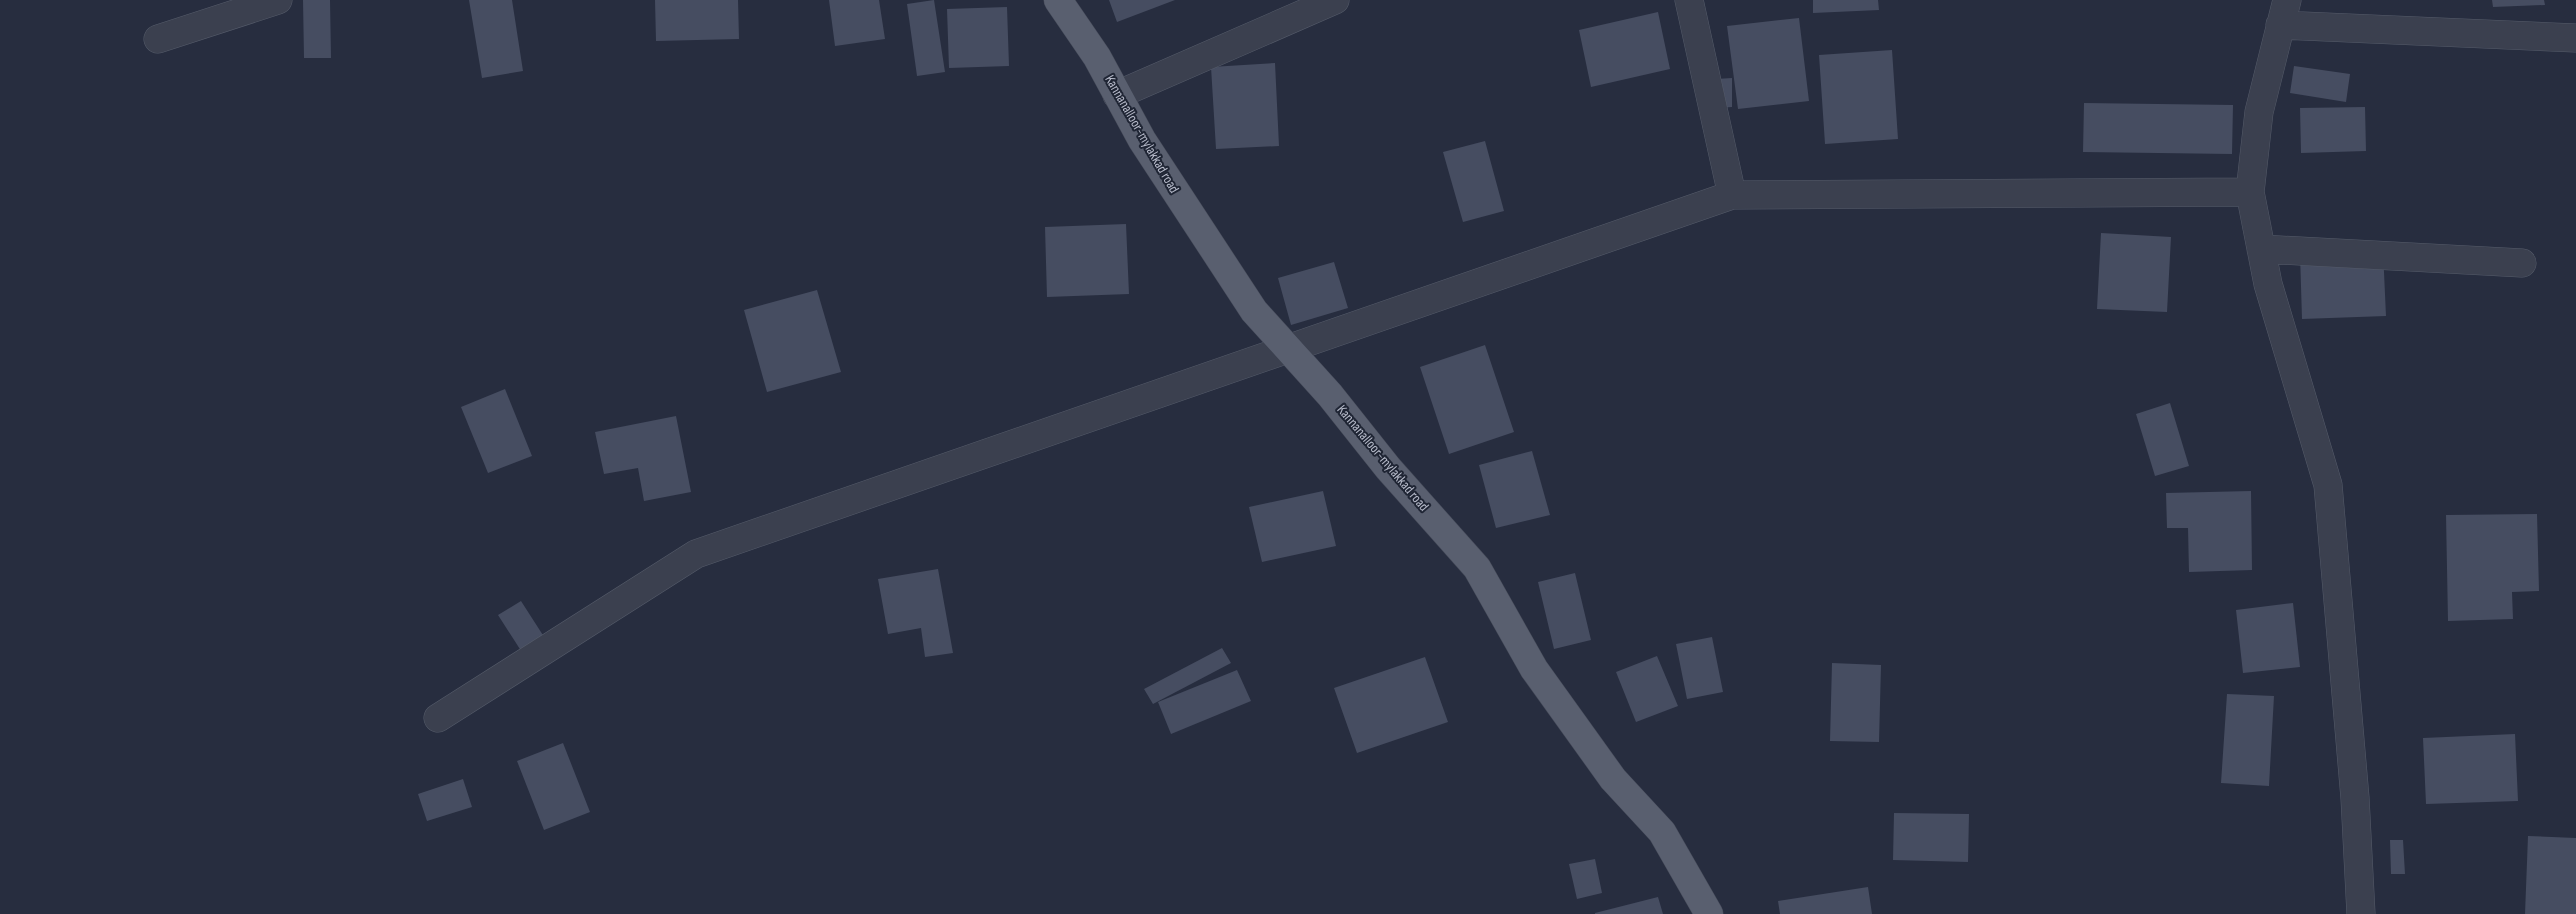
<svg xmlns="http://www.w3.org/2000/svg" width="2576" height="914" viewBox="0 0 2576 914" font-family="'Sofia Sans Condensed',sans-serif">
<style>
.building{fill:#464d61}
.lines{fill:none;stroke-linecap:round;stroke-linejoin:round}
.minor-casing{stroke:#555b6a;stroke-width:29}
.major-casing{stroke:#444958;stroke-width:29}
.minor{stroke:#3b404f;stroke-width:28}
.major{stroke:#595f6f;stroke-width:28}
.labels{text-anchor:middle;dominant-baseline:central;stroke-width:4;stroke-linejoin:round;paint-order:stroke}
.street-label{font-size:14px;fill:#b7bbca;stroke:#1f2534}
</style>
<rect width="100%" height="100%" fill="#272d3f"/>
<path class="building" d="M303 0H330L331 58H304Z
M469 0H512L523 71 482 78Z
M655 0H738L739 39 656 41Z
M829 0H879L885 39 835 46Z
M934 0 945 72 917 76 907 4Z
M1109 0H1175L1117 22Z
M1813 0H1878L1879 10 1813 13Z
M2492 0H2544L2545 5 2493 7Z
M1007 7 1009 66 949 68 947 9Z
M1658 12 1670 69 1591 87 1579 30Z
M1799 18 1809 101 1738 109 1727 26Z
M1892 50 1898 139 1825 144 1819 55Z
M1275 63 1279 146 1216 149 1211 67Z
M2294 66 2350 74 2346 102 2290 93Z
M1732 78V107L1716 108V79Z
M2084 103 2233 105 2232 154 2083 152Z
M2365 107 2366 151 2301 153 2300 108Z
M1485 141 1504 211 1463 222 1443 152Z
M1126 224 1129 294 1047 297 1045 227Z
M2101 233 2171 237 2167 312 2097 309Z
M2383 250 2386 316 2302 319 2300 254Z
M1334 262 1348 308 1291 325 1278 278Z
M817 290 841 372 767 392 744 310Z
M1485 345 1514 432 1449 454 1420 367Z
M505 389 532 456 488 473 461 407Z
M2170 403 2189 466 2155 476 2136 414Z
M676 416 691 492 644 501 638 468 604 474 595 432Z
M1532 451 1550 515 1496 528 1479 465Z
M1323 491 1336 546 1262 562 1249 507Z
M2251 491 2252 570 2189 572 2188 528H2167L2166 493Z
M2537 514 2539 591 2512 592 2513 619 2448 621 2446 515Z
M938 569 953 653 925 657 921 628 888 634 878 579Z
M1575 573 1591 640 1554 649 1538 582Z
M521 601 548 643 525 657 498 615Z
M2293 603 2300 667 2243 673 2236 610Z
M1712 637 1723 692 1687 699 1676 644Z
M1222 648 1231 663 1153 704 1144 689Z
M1657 656 1678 706 1636 722 1616 672Z
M1425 657 1448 722 1357 753 1334 688Z
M1832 663 1881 665 1879 742 1830 741Z
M1237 670 1251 701 1171 734 1158 702Z
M2227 694 2274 696 2269 786 2221 783Z
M2515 734 2518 801 2426 804 2423 738Z
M563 743 590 812 544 830 517 761Z
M463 779 472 807 427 821 418 794Z
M1894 813 1969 814 1968 862 1893 860Z
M2528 836 2576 838V914H2525Z
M2390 840H2403L2405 874H2391Z
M1595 859 1602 893 1577 899 1569 864Z
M1868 887 1872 914H1780L1778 901Z
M1658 897 1663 914H1595V913Z"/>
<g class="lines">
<defs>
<path id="minor" d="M1689 0 1732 195
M2287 0 2259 112 2250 192 2268 284 2328 485 2355 798 2361 914
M2280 25 2576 38
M158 39 278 0
M1117 95 1335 0
M2261 249 2522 263
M438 718 696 554 1732 195 2250 192"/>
<path id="major" d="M1058 0 1097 57 1142 140 1254 311 1330 395 1388 468 1477 568 1534 669 1613 779 1662 832 1709 914"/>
</defs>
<use href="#minor" class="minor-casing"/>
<use href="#major" class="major-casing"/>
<use href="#minor" class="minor"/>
<use href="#major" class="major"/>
</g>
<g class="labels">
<g class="street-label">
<text transform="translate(1142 134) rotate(60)">Kannanalloor-mylakkad road</text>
<text transform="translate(1383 458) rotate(50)">Kannanalloor-mylakkad road</text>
</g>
</g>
</svg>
